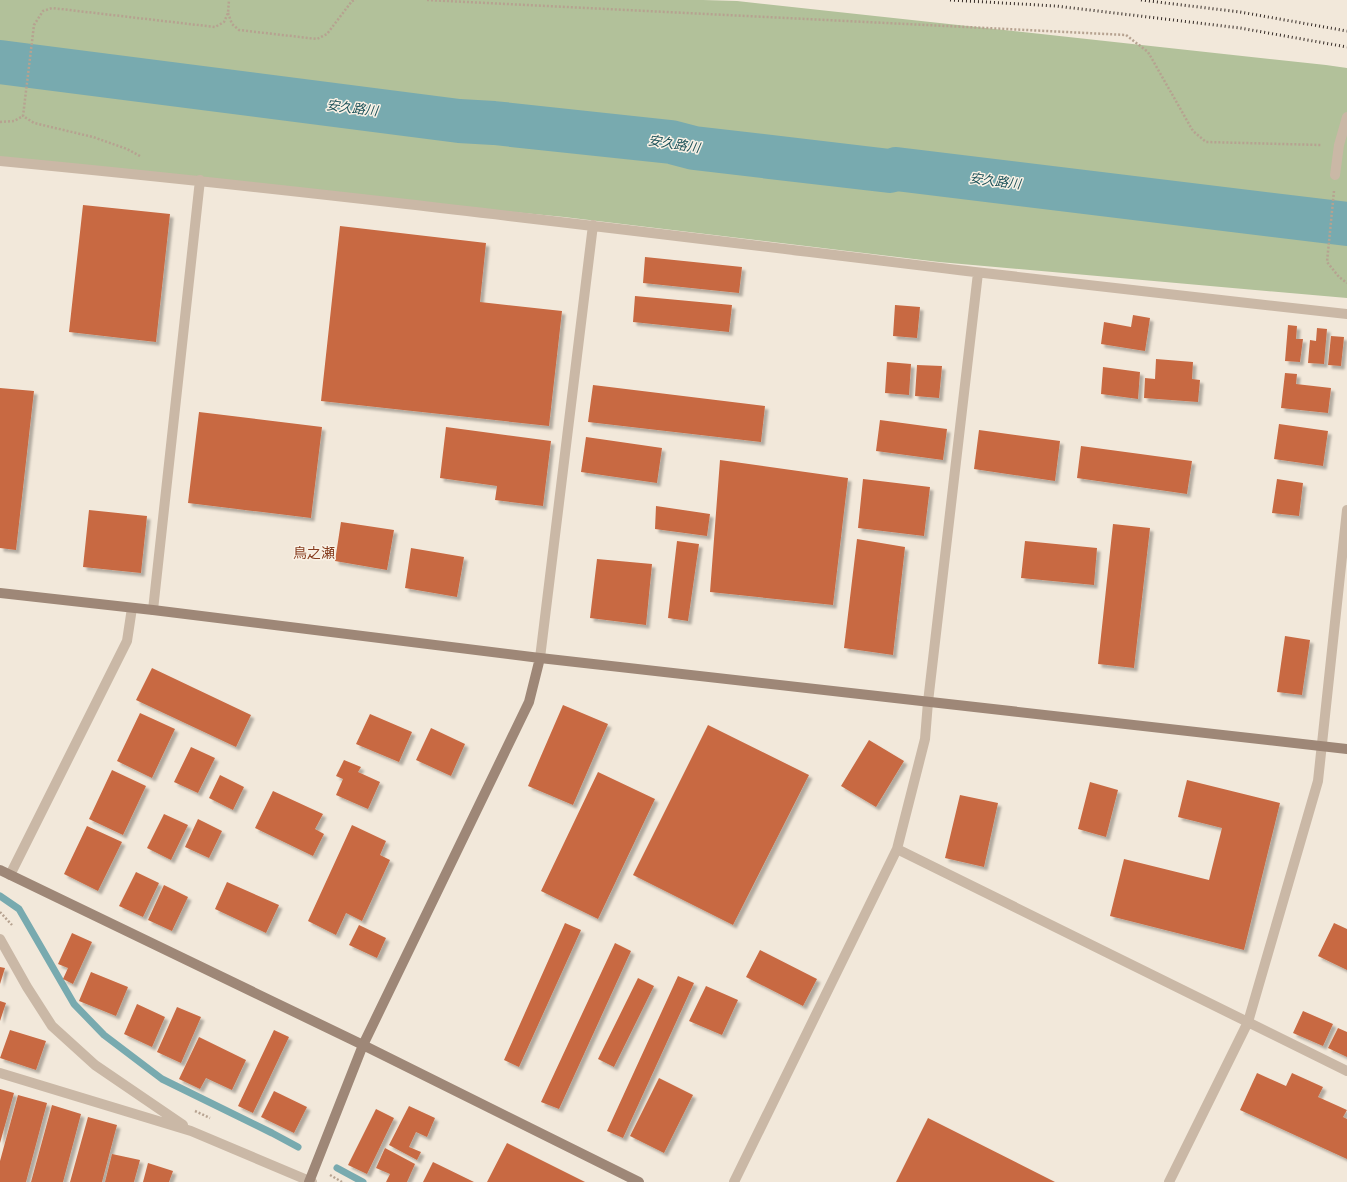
<svg xmlns="http://www.w3.org/2000/svg" width="1347" height="1182" viewBox="0 0 1347 1182" font-family="'Fira Sans','Noto Sans JP',sans-serif">
<style>
.green{fill:#b2c19a}
.lines{fill:none;stroke-linecap:round;stroke-linejoin:round}
.stream{stroke:#78aaaf;stroke-width:7}
.river{stroke:#78aaaf;stroke-width:44}
.building{fill:#c86942;filter:url(#shadow)}
.path{stroke:#b6a290;stroke-width:2.5;stroke-dasharray:2 2;stroke-linecap:butt}
.street{stroke:#cab8a6;stroke-width:10}
.secondary{stroke:#9e8777;stroke-width:10}
.rail{stroke:#362c27;stroke-width:3;stroke-dasharray:1 3;stroke-linecap:butt}
.labels{text-anchor:middle;dominant-baseline:central;stroke-width:3;stroke-linejoin:round;paint-order:stroke}
.water-label{font-size:13px;font-style:italic;fill:#1c5158;stroke:#faf2e6}
.quarter-label{font-size:14px;fill:#863d1f;stroke:#faf2e6}
</style>
<defs>
<filter id="shadow"><feDropShadow dx="3.5" dy="3.5" stdDeviation="1" flood-color="#0004"/></filter>
</defs>
<rect width="100%" height="100%" fill="#f2e8da"/>
<path class="green" d="M0 0H703L737 1 1326 65 1347 68V298L939 262 564 217 0 161Z"/>
<g class="lines">
<path class="stream" d="M0 896 19 909 74 1004 104 1035 162 1079 272 1133 298 1147
M337 1168 363 1182"/>
<path class="river" d="M0 62 459 121 494 123 671 142 694 148 890 171 896 169 1347 224"/>
</g>
<path class="building" d="M83 205 170 214 156 342 69 332Z
M340 226 486 243 480 302 562 311 549 426 321 401Z
M645 257 742 267 739 293 643 283Z
M635 296 732 305 729 332 633 322Z
M895 305 920 307 917 338 893 336Z
M1133 315 1150 318 1145 351 1101 344 1104 322 1131 327Z
M1288 325 1297 326 1296 339H1303L1300 362 1285 361Z
M1317 328 1327 329 1324 364 1308 363 1310 340 1316 341Z
M1331 336 1344 337 1341 366 1328 365Z
M1156 359 1193 362 1192 379 1200 380 1198 402 1144 398 1145 378 1155 379Z
M887 362 911 364 909 395 885 393Z
M917 365 942 366 939 398 915 396Z
M1103 367 1140 372 1138 399 1101 394Z
M1285 373 1297 374 1296 384 1331 388 1328 413 1281 408Z
M593 385 765 406 761 442 588 422Z
M0 388 34 391 16 550 0 548Z
M199 412 322 427 311 518 188 503Z
M880 420 947 429 943 460 876 451Z
M1279 424 1328 431 1323 466 1274 459Z
M446 427 551 441 543 506 495 500 497 486 440 478Z
M979 430 1060 441 1055 481 974 469Z
M586 437 662 448 657 483 581 472Z
M1081 446 1192 461 1187 494 1077 478Z
M720 460 848 478 833 605 710 592Z
M863 479 930 487 924 536 858 528Z
M1277 479 1303 483 1299 516 1272 513Z
M656 506 710 514 707 536 655 529Z
M89 510 147 516 141 573 83 567Z
M341 522 394 530 387 570 335 561Z
M1113 524 1150 528 1134 668 1098 664Z
M857 539 905 547 893 655 844 648Z
M677 541 699 544 688 621 668 618Z
M1025 541 1097 548 1094 585 1021 578Z
M411 548 464 557 457 597 405 588Z
M597 559 652 564 646 625 590 618Z
M1285 636 1310 640 1302 695 1277 692Z
M152 668 251 715 236 747 136 700Z
M563 705 608 724 573 805 528 786Z
M140 713 175 729 152 778 117 761Z
M370 714 412 732 399 762 356 744Z
M708 725 809 775 733 925 633 875Z
M431 728 465 744 451 776 416 760Z
M869 740 904 761 876 807 841 786Z
M191 747 215 758 198 793 174 782Z
M344 760 361 767 358 772 380 782 368 809 336 795 343 779 336 776Z
M112 770 146 786 123 835 89 819Z
M598 772 655 799 598 919 541 891Z
M220 775 244 787 233 810 209 798Z
M1187 780 1280 803 1244 950 1110 916 1124 859 1209 880 1222 828 1178 817Z
M1090 782 1118 790 1106 837 1078 829Z
M273 791 323 814 315 829 324 834 313 856 255 828Z
M960 795 998 803 984 867 945 858Z
M164 814 188 825 171 860 147 848Z
M198 819 222 831 209 858 185 847Z
M352 825 386 841 380 855 390 860 362 921 346 913 336 935 308 921Z
M87 826 122 842 98 891 64 874Z
M136 872 159 883 143 917 119 906Z
M227 882 279 905 266 933 215 909Z
M164 885 188 897 172 931 148 920Z
M565 923 581 930 519 1067 504 1060Z
M1334 923 1347 929V970L1318 956Z
M359 925 386 938 377 958 349 945Z
M72 933 92 942 73 984 63 979 68 968 58 964Z
M615 943 631 951 559 1109 541 1102Z
M760 950 817 979 803 1006 746 977Z
M0 967 5 968 0 984Z
M91 972 128 987 116 1016 79 1001Z
M678 976 694 983 623 1138 607 1131Z
M638 978 654 986 614 1067 598 1059Z
M706 986 738 1000 722 1035 689 1021Z
M0 1001 6 1003 0 1021Z
M137 1004 165 1017 152 1047 124 1034Z
M177 1007 201 1017 181 1063 157 1052Z
M1303 1011 1333 1024 1323 1046 1293 1033Z
M1338 1028 1347 1032V1057L1328 1048Z
M10 1030 46 1041 36 1070 0 1058Z
M274 1030 289 1037 253 1113 238 1106Z
M199 1037 246 1060 232 1090 206 1078 200 1089 179 1079Z
M1257 1073 1286 1086 1292 1073 1323 1087 1318 1097 1347 1110 1343 1117 1347 1119V1159L1240 1110Z
M659 1078 693 1095 664 1153 630 1136Z
M0 1089 14 1093 0 1143Z
M274 1091 307 1107 294 1133 261 1117Z
M18 1095 47 1103 26 1182H0V1161Z
M52 1105 81 1114 63 1182H31Z
M409 1106 435 1118 427 1137 416 1132 409 1147 421 1152 417 1160 389 1145Z
M376 1109 394 1118 367 1174 348 1165Z
M88 1117 117 1125 102 1182H70Z
M928 1118 1055 1182H896Z
M507 1143 585 1182H487Z
M385 1148 415 1164 407 1182H386L390 1174 376 1168Z
M112 1154 140 1160 134 1182H105Z
M433 1162 474 1182H423Z
M148 1163 173 1171 169 1182H143Z"/>
<g class="lines">
<path class="path" d="M427 0 1126 35 1148 52 1193 131 1206 142 1321 145
M228 13 232 24 239 30 317 39 327 34 352 1 356 0
M0 122 14 121 23 116
M140 156 127 149 93 137 34 123 23 116 34 25 43 11 52 8 215 27 224 22 228 13 229 0
M1334 191 1327 262 1339 277 1347 283
M0 912 12 925
M195 1111 210 1118
M330 1175 342 1182"/>
<path class="street" d="M0 161C326 192 650 233 975 272 1099 287 1223 300 1347 314
M1335 175 1339 145 1347 117
M153 610 200 180
M540 658 593 225
M897 849 1347 1071
M10 875 127 641 132 608
M0 939 27 987 52 1026 95 1065 183 1125
M0 1073 191 1131 312 1182
M734 1182 897 849 925 739 928 702 978 273
M1169 1182 1248 1022 1318 781 1347 510"/>
<path class="secondary" d="M0 593 153 610 540 658 1347 749
M0 870 363 1045 639 1182
M309 1182 363 1045 529 702 540 658"/>
<path class="rail" d="M950 0 1056 6 1240 28 1347 47
M1141 0 1240 12 1347 31"/>
</g>
<g class="labels">
<g class="water-label">
<text transform="translate(352 108) rotate(7)">安久路川</text>
<text transform="translate(674 144) rotate(9)">安久路川</text>
<text transform="translate(995 181) rotate(7)">安久路川</text>
</g>
<g class="quarter-label">
<text x="314" y="553">鳥之瀬</text>
</g>
</g>
</svg>
